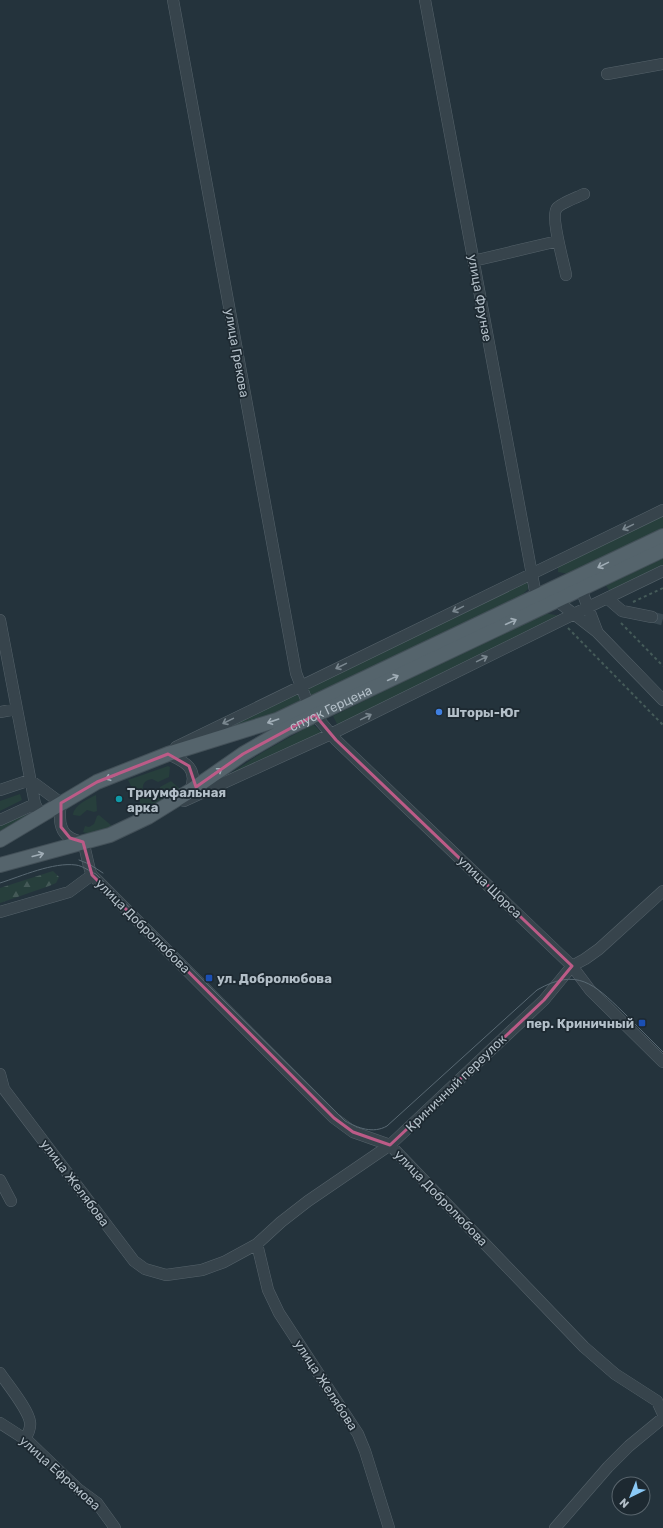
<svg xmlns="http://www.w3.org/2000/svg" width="663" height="1528" viewBox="0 0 663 1528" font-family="Rubik,sans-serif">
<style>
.grass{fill:#273f3c}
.forest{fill:url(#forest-firs)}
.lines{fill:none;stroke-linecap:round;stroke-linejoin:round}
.minor-tunnel{stroke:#394851;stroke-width:11;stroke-dasharray:11 5.5;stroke-linecap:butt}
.minor-casing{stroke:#55626a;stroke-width:12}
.major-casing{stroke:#435058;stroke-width:16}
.path{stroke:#455b59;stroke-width:2;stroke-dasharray:3 3;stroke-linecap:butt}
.minor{stroke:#37444c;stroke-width:11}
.major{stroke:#55646c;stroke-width:14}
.tram{stroke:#596973;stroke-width:1}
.oneway{stroke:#7b8890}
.oneway2{stroke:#a0adb6}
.marked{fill:none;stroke:#bc5b87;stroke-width:3;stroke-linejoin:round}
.shop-dot{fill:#3f7fe0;stroke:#1d2931;stroke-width:1.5}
.culture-dot{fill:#0f9aa8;stroke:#1d2931;stroke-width:1.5}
.transit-dot{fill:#1a4fb4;stroke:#1d2931;stroke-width:1.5}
.labels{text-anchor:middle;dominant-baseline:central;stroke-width:3.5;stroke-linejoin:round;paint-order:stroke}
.street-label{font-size:13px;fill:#b3bfc8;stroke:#1d2931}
.poi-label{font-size:13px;font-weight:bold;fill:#b3bfc8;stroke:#1d2931;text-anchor:start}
</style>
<defs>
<pattern id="forest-firs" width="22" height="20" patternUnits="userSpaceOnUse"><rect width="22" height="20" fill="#273f3c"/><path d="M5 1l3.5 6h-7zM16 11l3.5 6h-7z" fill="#445957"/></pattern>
</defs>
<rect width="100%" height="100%" fill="#24333c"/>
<path class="grass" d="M663 514V530L569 574 558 572V565Z
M663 556V567L610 592 605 584Z
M527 578 528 589 518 599 311 697 307 685Z
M544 613 562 616 338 726 333 716Z
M296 690 301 701 277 715 194 740Z
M313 724 323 734 219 781 263 752Z
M168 766 170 767 169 777 158 782 152 779C146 780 142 783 143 790L138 792 131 786 128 780Z
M171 781 180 789 143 811 140 804V796L145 794 149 796H155L159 791 160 787Z
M20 794 22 800 0 811V801Z
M96 795 97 811 94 812 87 810 80 816 73 815C74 805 88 799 96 795Z
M24 812 27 819 0 834V824Z
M99 815 112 826 90 834 83 832 85 826 89 827 94 824 97 816Z"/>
<path class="forest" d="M53 871 59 877 56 883 49 886 0 903V888Z"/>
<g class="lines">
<path class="minor-tunnel" d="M652 617 663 620"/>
<defs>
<path id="minor" d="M173 0 296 673 308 704
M425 0 536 596
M607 74 663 64
M473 261 558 241
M566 275C564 263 550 216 557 208 561 203 578 197 584 194
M581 589 597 631
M607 598 622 611 652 617
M557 601 597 632 663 700
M0 620 35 804 41 815
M0 712 16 709
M315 715 336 740 572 966 590 990 663 1062
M176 747 663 510
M168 754C186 762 199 769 190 791
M0 790 30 780 61 803C59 815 58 832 71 838 74 840 79 841 83 842 86 850 89 871 92 875L334 1118 353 1132 390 1145 584 1347 615 1374 657 1401 663 1414
M184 801 331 734 574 614 663 571
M0 820 35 804
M0 912 69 892 92 875
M0 1074 4 1089 134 1261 145 1269 166 1275 202 1270 224 1262 257 1244 281 1222 308 1201 390 1145 544 1000 572 966 585 959 599 949 663 891
M0 1180 11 1201
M257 1244 268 1290 279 1313 358 1434 365 1451 389 1528
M0 1373C8 1385 28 1409 30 1422 31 1428 28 1434 25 1439
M0 1423 28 1441 78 1489 97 1503 115 1528
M555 1528 608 1467 629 1446 663 1418"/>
<g id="major">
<path d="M0 840 97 782 168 754 277 720 663 536"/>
<path id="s1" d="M0 865 110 835 148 817 190 791 243 754 286 729 663 550"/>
</g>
</defs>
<use href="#minor" class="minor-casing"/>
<use href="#major" class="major-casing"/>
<path class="path" d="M633 602 663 588
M621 623 663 666
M568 628 663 725"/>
<use href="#minor" class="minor"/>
<use href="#major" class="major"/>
<path class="tram" d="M79 860 89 864 103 873
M0 883C22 876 53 862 76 865 83 866 89 871 96 874L345 1121C358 1128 373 1134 387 1126L537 990C577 967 594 984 623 1012 636 1025 650 1039 663 1052"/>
</g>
<defs><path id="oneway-shaft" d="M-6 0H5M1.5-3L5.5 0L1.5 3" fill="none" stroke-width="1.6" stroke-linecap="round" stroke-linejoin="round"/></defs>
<g class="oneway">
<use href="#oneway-shaft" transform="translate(628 527) rotate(154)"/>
<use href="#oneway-shaft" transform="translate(458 609) rotate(154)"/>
<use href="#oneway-shaft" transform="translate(482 659) rotate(-26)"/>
<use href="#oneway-shaft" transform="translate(341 666) rotate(154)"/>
<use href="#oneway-shaft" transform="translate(366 717) rotate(-26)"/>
<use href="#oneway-shaft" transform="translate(228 721) rotate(154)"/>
</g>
<g class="oneway2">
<use href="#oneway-shaft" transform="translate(603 565) rotate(154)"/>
<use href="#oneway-shaft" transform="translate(511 622) rotate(-25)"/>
<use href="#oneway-shaft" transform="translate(393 678) rotate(-25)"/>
<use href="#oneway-shaft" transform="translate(273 721) rotate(161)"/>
<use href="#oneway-shaft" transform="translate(217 772) rotate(-35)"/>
<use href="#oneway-shaft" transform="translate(111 777) rotate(158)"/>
<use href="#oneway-shaft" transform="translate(38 855) rotate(-15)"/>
</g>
<path class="marked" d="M315 715 336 740 572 966 544 1000 390 1145 353 1132 334 1118 92 875 83 842 70 838 61 827V803L97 782 168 754 189 766 196 787 243 754Z"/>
<circle class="shop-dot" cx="439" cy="712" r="4"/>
<circle class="culture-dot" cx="119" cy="799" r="4"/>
<g class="transit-dot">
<rect x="205" y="974" width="8" height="8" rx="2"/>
<rect x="638" y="1019" width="8" height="8" rx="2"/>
</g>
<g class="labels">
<g class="street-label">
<text transform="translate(480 298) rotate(80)">улица Фрунзе</text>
<text transform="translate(237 353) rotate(80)">улица Грекова</text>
<text stroke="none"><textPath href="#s1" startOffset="369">спуск Герцена</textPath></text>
<text transform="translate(490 887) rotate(44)">улица Щорса</text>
<text transform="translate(143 926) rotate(45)">улица Добролюбова</text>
<text transform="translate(456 1083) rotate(-44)">Криничный переулок</text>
<text transform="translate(75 1183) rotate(53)">улица Желябова</text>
<text transform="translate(441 1198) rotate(46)">улица Добролюбова</text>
<text transform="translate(326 1385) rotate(57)">улица Желябова</text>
<text transform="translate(60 1473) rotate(42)">улица Ефремова</text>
</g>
<g class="poi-label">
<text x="447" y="712">Шторы-Юг</text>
<text x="127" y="792">Триумфальная<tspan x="127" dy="15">арка</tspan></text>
<text x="217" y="978">ул. Добролюбова</text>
<text x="634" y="1023" text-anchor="end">пер. Криничный</text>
</g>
</g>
<g transform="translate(631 1496) rotate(223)"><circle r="19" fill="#1d2931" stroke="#59656d"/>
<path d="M0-3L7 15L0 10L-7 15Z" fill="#8ac9f6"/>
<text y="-6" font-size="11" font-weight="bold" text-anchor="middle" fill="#b3bfc8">N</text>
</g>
</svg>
